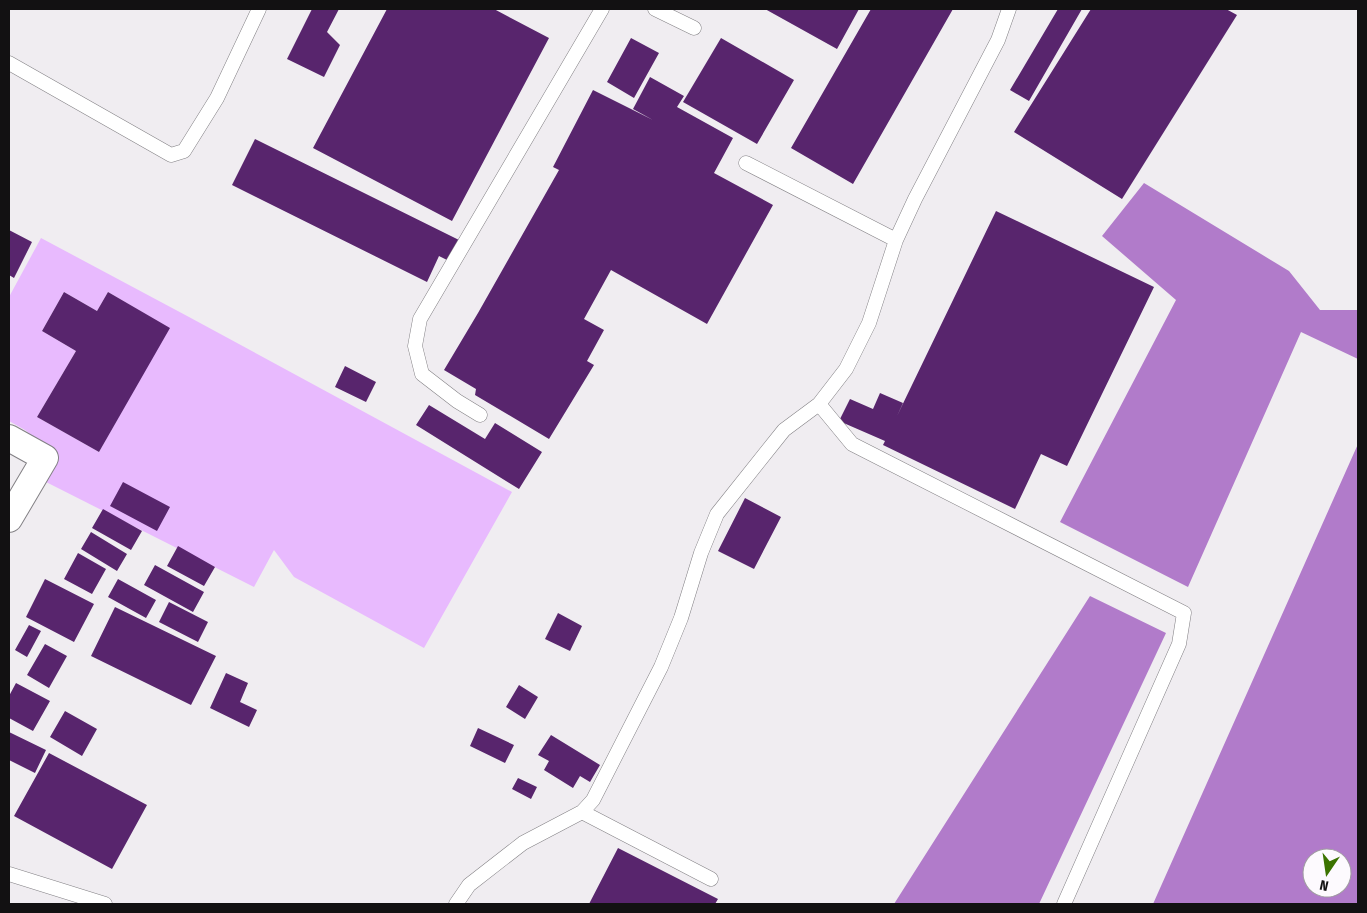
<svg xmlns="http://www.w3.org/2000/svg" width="1367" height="913" viewBox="0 0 1367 913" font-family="'Fira Sans Condensed',sans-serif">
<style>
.green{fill:#e8bafe;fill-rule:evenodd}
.water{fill:#b17bca;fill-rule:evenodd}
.building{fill:#58256d}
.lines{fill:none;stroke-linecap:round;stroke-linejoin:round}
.lane-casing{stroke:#838185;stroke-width:15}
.street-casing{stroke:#838185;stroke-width:28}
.lane{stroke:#fff;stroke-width:14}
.street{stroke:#fff;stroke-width:26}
</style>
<rect width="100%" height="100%" fill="#f0edf1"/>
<path class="green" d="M41 238 189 317 512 492 424 648 294 577 274 550 254 587 46 482 38 441 25 430 9 421V297ZM64 292 97 311 108 292 169 328 99 452 37 417 76 351 42 331Z"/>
<path class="water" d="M1144 183 1289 271 1320 310H1358V359L1301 332 1188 587 1060 522 1176 300 1102 236Z
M1358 444V904H1153ZM1312 858H1342V888H1312Z
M1090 596 1166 633 1039 904H894Z"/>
<path class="building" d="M312 9H339L327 32 340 45 324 77 287 59Z
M387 9H494L549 38 452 221 313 148Z
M765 9H859L837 49Z
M871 9H953L853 184 791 148Z
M1058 9H1082L1029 101 1010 90Z
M1091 9H1226L1237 15 1122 199 1014 132Z
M631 38 659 53 634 98 607 82Z
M721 38 794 80 757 144 683 102Z
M650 77 684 96 677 107 733 138 714 173 773 205 707 324 611 270 584 319 604 330 587 361 594 365 549 439 475 395 476 389 444 370 478 313 559 170 553 167 593 90 653 120 633 109Z
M255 139 459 240 449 261 439 256 427 282 232 185Z
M996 211 1154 287 1067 466 1041 454 1015 509 883 445 885 441 839 421 850 399 873 409 880 393 903 403 897 416Z
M9 230 32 242 14 278 9 275Z
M64 292 97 311 108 292 170 328 99 452 37 417 76 351 42 331Z
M345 366 376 382 366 402 335 387Z
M429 405 485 439 495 423 542 452 519 489 416 425Z
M123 482 170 507 157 531 110 506Z
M745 498 781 517 754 569 718 551Z
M103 509 142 531 131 550 92 528Z
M91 532 127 554 117 571 81 549Z
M178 546 215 567 204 586 167 566Z
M78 553 106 569 92 594 64 579Z
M155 565 204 592 193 612 144 585Z
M45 579 94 604 74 642 26 617Z
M118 579 156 600 146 618 108 597Z
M169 602 208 622 198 642 159 622Z
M115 607 216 656 191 705 91 656Z
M558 613 582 626 570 651 545 639Z
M29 625 41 631 27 657 15 650Z
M45 644 67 656 49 688 27 675Z
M226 673 248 683 240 702 257 710 249 727 210 708Z
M16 683 50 701 33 731 9 718V696Z
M519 685 538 697 525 719 506 707Z
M65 711 97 729 82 756 50 737Z
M478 728 514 745 505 763 470 746Z
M9 732 46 750 35 773 9 760Z
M551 735 600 765 590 782 580 776 573 788 544 770 549 761 538 755Z
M49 753 147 805 112 869 14 816Z
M518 778 537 787 531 799 512 789Z
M618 848 718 899 715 904H589Z"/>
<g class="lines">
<defs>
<path id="lane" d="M655 9 694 28
M9 63 171 155 184 151 217 98 259 9
M746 163 896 240
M819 404 852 444 1184 613 1179 644 1064 904
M480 415 457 401 422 374 415 346 420 319 602 9
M582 812 711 879
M9 874 105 904
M456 904 469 885 523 843 582 812 593 800 661 667 681 618 701 553 717 514 784 430 819 404 846 369 869 323 896 240 915 199 998 40 1009 9"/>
<path id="street" d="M9 438 45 458 9 519"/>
</defs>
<use href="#lane" class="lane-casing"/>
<use href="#street" class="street-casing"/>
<use href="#lane" class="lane"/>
<use href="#street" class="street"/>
</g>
<rect width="1367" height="913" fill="none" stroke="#121112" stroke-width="20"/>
<g transform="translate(1327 873) rotate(193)"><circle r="24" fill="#fdfafe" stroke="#9f9da0"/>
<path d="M0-4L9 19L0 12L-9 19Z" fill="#3b7300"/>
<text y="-8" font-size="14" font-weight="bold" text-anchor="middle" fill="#121112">N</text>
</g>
</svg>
